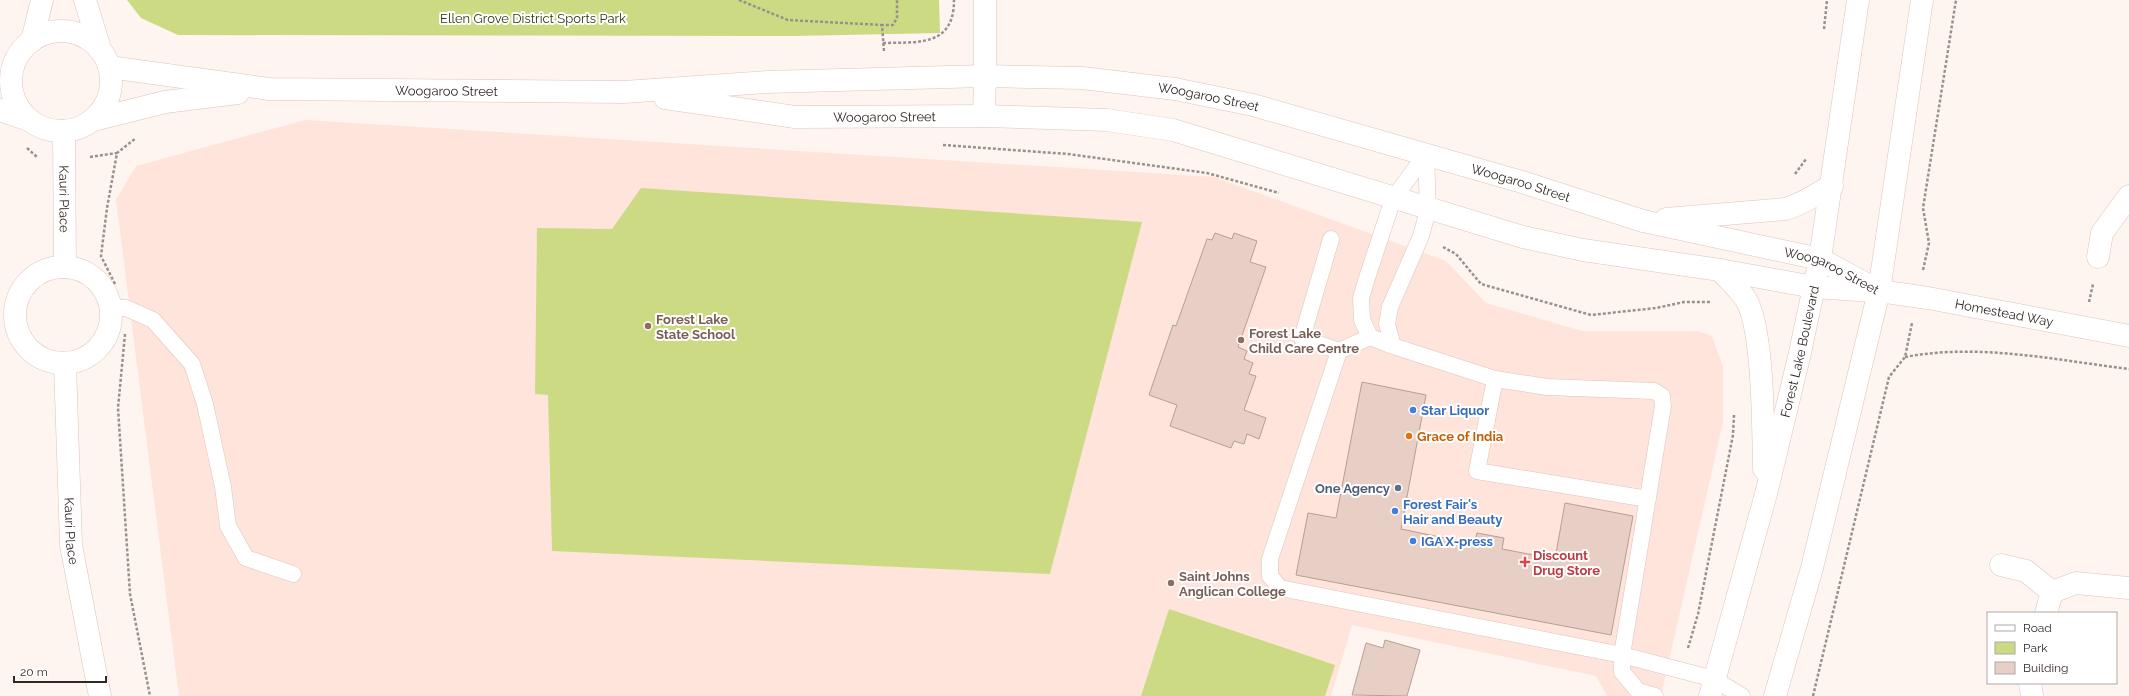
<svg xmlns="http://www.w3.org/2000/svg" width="2129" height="696" viewBox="0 0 2129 696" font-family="Raleway,sans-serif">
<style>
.built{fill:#fee4da}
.green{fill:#ccdb83}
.building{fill:#e8cfc5;stroke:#b69f96}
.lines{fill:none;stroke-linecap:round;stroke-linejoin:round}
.service-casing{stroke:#ddc4bb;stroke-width:17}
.minor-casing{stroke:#ddc4bb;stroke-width:23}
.tertiary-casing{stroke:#ddc4bb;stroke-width:23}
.secondary-casing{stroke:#ddc4bb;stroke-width:23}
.path{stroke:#9a918d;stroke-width:2.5;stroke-dasharray:3 2;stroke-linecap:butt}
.service{stroke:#fff;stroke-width:16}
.minor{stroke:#fff;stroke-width:22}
.tertiary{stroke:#fff;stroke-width:22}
.secondary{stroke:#fff;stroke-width:22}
.education-dot{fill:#8d6e63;stroke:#fff;stroke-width:1.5}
.shop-dot{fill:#3f7fe0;stroke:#fff;stroke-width:1.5}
.food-dot{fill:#e8710a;stroke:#fff;stroke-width:1.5}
.service-dot{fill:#5c6f8a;stroke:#fff;stroke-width:1.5}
.health-dot{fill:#e0444e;stroke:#fff;stroke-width:1.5}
.labels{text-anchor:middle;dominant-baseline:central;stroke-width:4;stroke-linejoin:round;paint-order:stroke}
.park-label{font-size:13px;fill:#343a10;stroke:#fff}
.street-label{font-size:13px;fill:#312825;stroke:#fff}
.education-label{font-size:13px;font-weight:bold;fill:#785e54;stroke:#fff;text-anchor:start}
.shop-label{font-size:13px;font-weight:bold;fill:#366cbe;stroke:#fff;text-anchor:start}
.food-label{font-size:13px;font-weight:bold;fill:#c56008;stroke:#fff;text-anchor:start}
.service-label{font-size:13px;font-weight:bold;fill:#4e5e75;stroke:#fff;text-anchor:end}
.health-label{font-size:13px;font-weight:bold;fill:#be3a42;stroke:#fff;text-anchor:start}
</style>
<rect width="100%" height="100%" fill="#fef4f0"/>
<path class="built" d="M305 120 1214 177 1446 261 1486 303 1582 331H1698L1712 336 1723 367V422L1661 696H1607L1596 676 1352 625 1331 696H179L116 200 136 166Z"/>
<path class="green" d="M127 0H939L940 33 794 36 178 35 141 18Z
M641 188 1142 222 1050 574 552 551 548 395 535 394 537 228 612 229Z
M1169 609 1335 665 1325 696H1141Z"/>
<path class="building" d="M1215 233 1232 239 1234 233 1257 241 1250 262 1266 267 1238 347 1247 351 1244 359 1253 363 1249 374 1256 376 1244 410 1266 418 1259 439 1247 434 1244 444 1234 441 1231 448 1170 426 1177 405 1149 395 1173 325 1176 326 1207 239 1212 240Z
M1362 382 1426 395 1401 529 1474 544 1477 533 1504 538 1502 549 1555 559 1565 503 1633 516 1611 635 1296 575 1308 513 1336 518Z
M1385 640 1420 650 1407 696 1352 695 1366 643 1383 648Z"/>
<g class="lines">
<defs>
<path id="service" d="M1426 154 1393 199 1367 278 1361 298 1362 320 1370 337 1393 346 1495 379 1547 387 1654 391 1662 396 1663 406 1622 655V672L1638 691 1655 696
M1331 239 1302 338 1339 351 1370 337
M111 308H126L153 320 192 364 205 404 223 487 228 526 246 558 293 574
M1393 346 1387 324 1390 307 1421 236 1428 210 1426 154
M1339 351 1270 559V576L1280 588 1622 655 1714 679 1742 696
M1495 379 1477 471 1648 499"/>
<g id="minor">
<path d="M985 0V76"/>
<path id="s1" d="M64 131 65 267"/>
<path d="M2098 257 2102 233 2129 196"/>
<circle cx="63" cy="315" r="48"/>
<path id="s2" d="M1879 291 1928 298 2129 336"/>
<path id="s3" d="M65 364 71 545 100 696"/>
<path d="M2001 565 2026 571 2052 592"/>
<path d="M2046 613 2052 592 2076 583 2129 588"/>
<path d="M2030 683 2032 696"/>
</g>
<path id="tertiary" d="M85 0 100 49
M32 41 42 0"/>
<g id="secondary">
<circle cx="61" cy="81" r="50"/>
<path id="s4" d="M109 67 269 89 624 92 767 82 985 76 1082 78 1175 89 1253 105 1522 182 1643 221 1820 259 1879 291"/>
<path id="s5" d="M665 98 795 117 984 116 1107 120 1173 130 1523 237 1583 250 1720 270 1814 287 1873 291"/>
<path d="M0 110 29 120"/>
<path d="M984 116 985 76"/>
<path d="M93 120 165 102 238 93"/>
<path d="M1666 219 1785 209C1802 205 1815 194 1832 186"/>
<path d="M1720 270C1728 279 1738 288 1745 298 1764 326 1763 432 1764 469"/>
<path id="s6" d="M1710 696 1766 494 1799 357 1820 259 1858 0"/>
<path d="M1775 696 1812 568 1879 291 1922 0"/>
</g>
</defs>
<use href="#service" class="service-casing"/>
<use href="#minor" class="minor-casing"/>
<use href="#tertiary" class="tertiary-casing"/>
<use href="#secondary" class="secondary-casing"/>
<path class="path" d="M739 0 788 20 882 25
M1824 29 1827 0
M883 43C918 42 954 47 954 0
M884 51 882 25H893L897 18V0
M943 145 1068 154 1207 173 1279 193
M27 148 37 157
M90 157 117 153
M1795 174 1806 159
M1443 247 1456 254 1481 284 1591 315 1656 308 1684 302H1711
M1923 270 1929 243 1923 208 1956 0
M115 284 101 256 107 208 117 153 136 138
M2089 302 2093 284
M125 334 118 408 130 594 150 696
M1905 357C1979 343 2055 360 2129 369
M1688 648 1698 614 1733 435 1734 415
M1813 696 1889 377 1905 357 1912 323"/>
<use href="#service" class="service"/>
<use href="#minor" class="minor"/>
<use href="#tertiary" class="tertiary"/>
<use href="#secondary" class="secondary"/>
</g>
<g class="education-dot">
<circle cx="648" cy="326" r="4"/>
<circle cx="1241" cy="340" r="4"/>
<circle cx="1171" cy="583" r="4"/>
</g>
<g class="shop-dot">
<circle cx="1413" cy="410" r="4"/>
<circle cx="1395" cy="511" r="4"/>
<circle cx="1413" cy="541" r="4"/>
</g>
<circle class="food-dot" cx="1409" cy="436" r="4"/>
<circle class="service-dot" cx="1398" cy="488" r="4"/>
<path class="health-dot" d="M1523 556h4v4h4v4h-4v4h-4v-4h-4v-4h4z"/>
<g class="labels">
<g class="park-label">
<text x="533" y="18">Ellen Grove District Sports Park</text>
</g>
<g class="street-label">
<text stroke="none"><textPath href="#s4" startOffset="339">Woogaroo Street</textPath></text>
<text stroke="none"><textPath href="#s4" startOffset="1103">Woogaroo Street</textPath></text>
<text stroke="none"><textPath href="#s5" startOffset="221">Woogaroo Street</textPath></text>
<text stroke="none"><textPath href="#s4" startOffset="1427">Woogaroo Street</textPath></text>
<text stroke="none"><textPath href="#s1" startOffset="68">Kauri Place</textPath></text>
<text stroke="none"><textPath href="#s4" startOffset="1751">Woogaroo Street</textPath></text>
<text stroke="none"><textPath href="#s2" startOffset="127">Homestead Way</textPath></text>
<text stroke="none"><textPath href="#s6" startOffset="356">Forest Lake Boulevard</textPath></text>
<text stroke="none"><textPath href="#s3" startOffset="167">Kauri Place</textPath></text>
</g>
<g class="education-label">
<text x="656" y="319">Forest Lake<tspan x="656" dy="15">State School</tspan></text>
<text x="1249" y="333">Forest Lake<tspan x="1249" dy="15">Child Care Centre</tspan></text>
<text x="1179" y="576">Saint Johns<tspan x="1179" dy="15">Anglican College</tspan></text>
</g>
<g class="shop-label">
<text x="1421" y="410">Star Liquor</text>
<text x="1403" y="504">Forest Fair's<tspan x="1403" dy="15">Hair and Beauty</tspan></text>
<text x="1421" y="541">IGA X-press</text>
</g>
<g class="food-label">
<text x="1417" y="436">Grace of India</text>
</g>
<g class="service-label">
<text x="1390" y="488">One Agency</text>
</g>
<g class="health-label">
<text x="1533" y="555">Discount<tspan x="1533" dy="15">Drug Store</tspan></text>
</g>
</g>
<rect x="1987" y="612" width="130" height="72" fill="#ffffff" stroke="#ada9a8"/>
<rect x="1995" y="625" width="20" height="6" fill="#ffffff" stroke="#ada9a8"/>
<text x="2023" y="632" font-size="12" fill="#312825">Road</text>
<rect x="1995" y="642" width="20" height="12" fill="#ccdb83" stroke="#ada9a8"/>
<text x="2023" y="652" font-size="12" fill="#312825">Park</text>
<rect x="1995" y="662" width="20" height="12" fill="#e8cfc5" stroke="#ada9a8"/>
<text x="2023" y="672" font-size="12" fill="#312825">Building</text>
<path d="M14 676v6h92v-6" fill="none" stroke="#312825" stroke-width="2"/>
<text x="20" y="676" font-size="12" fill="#312825" stroke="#ffffff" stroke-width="3" paint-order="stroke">20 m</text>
</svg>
